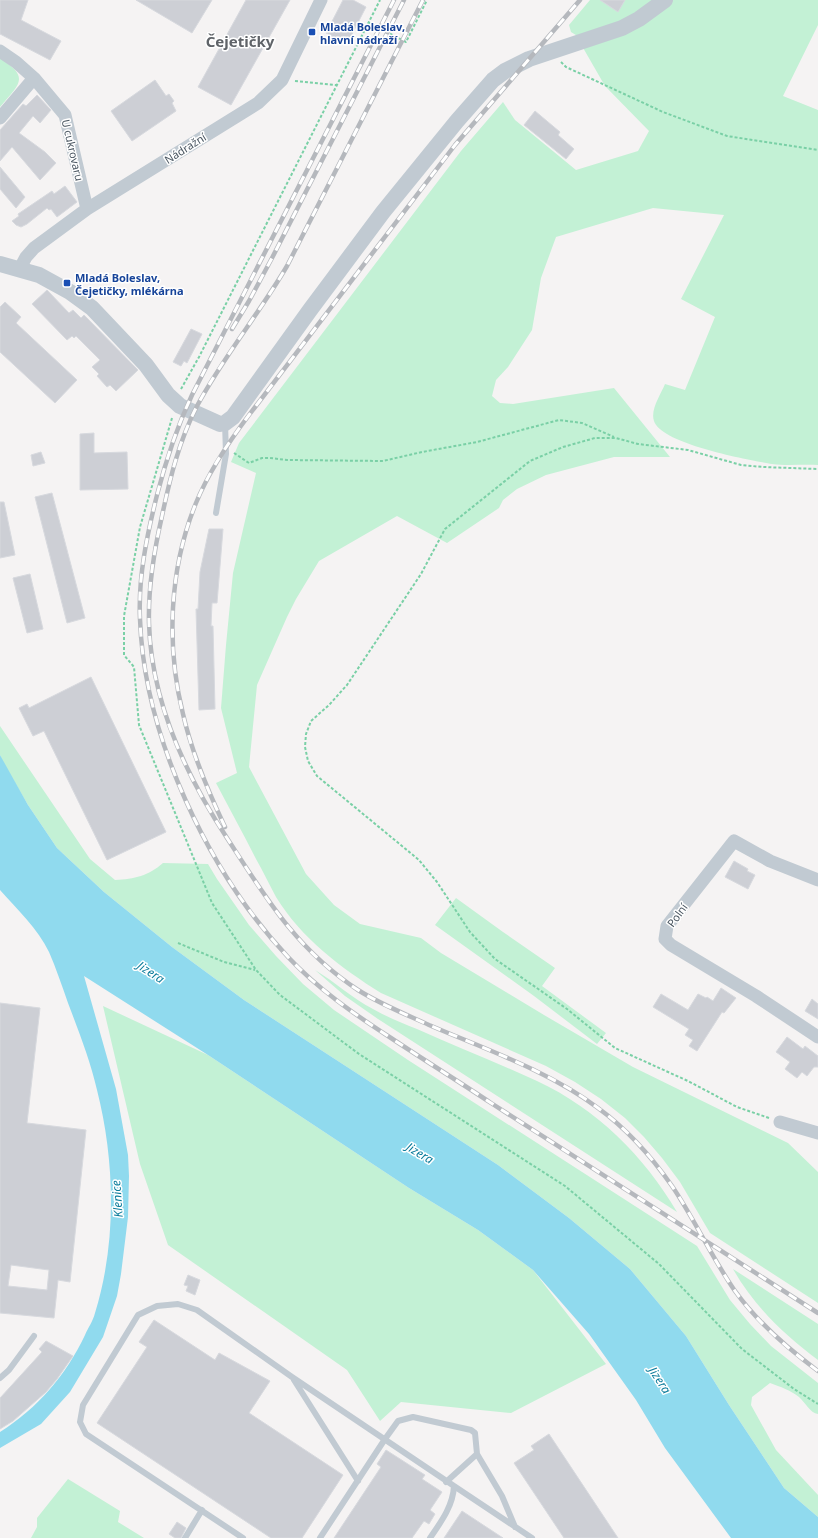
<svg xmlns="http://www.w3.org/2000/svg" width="818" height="1538" viewBox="0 0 818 1538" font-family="'Noto Sans',sans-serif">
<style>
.green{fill:#c3f1d5}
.water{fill:#90daee}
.building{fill:#cdcfd5;stroke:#d7d9de;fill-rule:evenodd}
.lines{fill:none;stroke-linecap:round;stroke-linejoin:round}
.path{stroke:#7ad0a6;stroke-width:2;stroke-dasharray:3 2;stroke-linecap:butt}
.service{stroke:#c1cad2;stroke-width:6}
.minor{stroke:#c1cad2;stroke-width:13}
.tertiary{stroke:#c1cad2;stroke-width:16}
.rail-casing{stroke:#b5b8bd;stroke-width:4.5}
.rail{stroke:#fff;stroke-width:3;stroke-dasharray:9;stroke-linecap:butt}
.transit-dot{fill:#1a4fb4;stroke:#fff;stroke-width:1.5}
.labels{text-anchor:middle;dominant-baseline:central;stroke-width:3;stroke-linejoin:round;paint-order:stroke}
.transit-label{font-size:11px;font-weight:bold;fill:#164399;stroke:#fff;text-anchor:start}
.street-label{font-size:11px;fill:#4a5661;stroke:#fff}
.water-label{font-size:12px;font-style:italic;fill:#0c7c9b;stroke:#fff}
.district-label{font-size:15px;font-weight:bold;fill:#5f6368;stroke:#fff}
</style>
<rect width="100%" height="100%" fill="#f5f3f3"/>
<path class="green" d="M590 0H658L637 15 579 37 571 32 569 25Z
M673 0H818V25L783 96 818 110V465C803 464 787 466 772 464 749 460 661 444 654 421 650 410 661 394 665 384L685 390 715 317 681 299 724 215 653 208 556 237 541 278 532 330 508 367 496 380 492 396 500 403 513 404 614 388 670 457H614L546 475 517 489 503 500 499 508 447 543 397 516 319 561 296 599 287 617 257 685 249 767 306 874 334 905 360 924 421 938 441 953 544 1015 633 1067 788 1143 818 1172V1303L710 1233 680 1182 662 1158 644 1137 625 1118 601 1099 575 1082 546 1066 381 993C341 968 301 938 276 897 269 884 263 871 256 859 243 833 229 808 216 783L237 773 221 708 226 645 233 573 256 473 231 462 239 443 461 151 503 102 515 120 576 170 638 151 649 131 605 86 582 46 668 5Z
M0 58C31 78 19 84 0 107Z
M0 726 90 859 115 880C135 879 148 876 163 863L208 864 217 879 249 925 276 956 303 984 334 1010 408 1060 697 1246 730 1300 750 1324 771 1346 818 1383V1414C810 1413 805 1402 799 1397 790 1390 781 1387 770 1383L752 1397 751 1405 776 1450 818 1495V1517L784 1488 729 1405 686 1336 630 1269 569 1218 498 1165 244 1000 172 947 104 892 57 848 28 805 3 762 0 755Z
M456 898 503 932 555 968 542 986 606 1033 597 1044 534 996 435 925Z
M315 970C335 982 352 998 373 1009 387 1017 402 1023 417 1029 457 1047 498 1063 537 1081 597 1109 644 1156 677 1212L378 1019 345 996Z
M103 1006 208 1055 409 1188 478 1230 533 1270 606 1364 511 1413 401 1402 380 1421 347 1370 168 1245 140 1164Z
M733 1269 818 1324V1360C784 1335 754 1306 733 1269Z
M68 1479 120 1511 118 1522 144 1538H31L37 1527V1518Z"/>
<path class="water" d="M0 755 28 805 57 848 104 892 172 947 244 1000 498 1165 569 1218 630 1269 686 1336 729 1405 784 1488 818 1517V1538H731L665 1448 636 1400 589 1334 533 1270 478 1230 409 1188 208 1055 84 976 116 1089 128 1155 129 1176 128 1217 121 1274 117 1296 103 1337 70 1392 41 1424 0 1448V1432C38 1408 66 1375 85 1335 88 1328 93 1321 95 1313 117 1242 115 1161 97 1090 90 1060 79 1032 68 1003 62 986 56 968 49 952 38 929 17 909 0 890Z"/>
<path class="building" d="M0 0H28L21 20 61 41 50 60 0 34Z
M136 0H212L192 33Z
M246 0H290L231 105 198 87Z
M343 0H353L366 7 347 44 326 33Z
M600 0H625L618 12Z
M155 80 166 96 169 94 174 101 172 103 176 111 132 141 111 111Z
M37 95 51 110 40 123 33 116 19 133 45 152 56 163 40 180 12 147 0 161V130L23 104 26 106Z
M535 111 560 132 558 135 574 149 566 159 524 125Z
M0 167 25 197 16 208 0 189Z
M65 186 77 202 57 217 51 209 49 210 47 208 27 224 21 227 16 225 12 221 19 216 18 214 52 191 54 194Z
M47 290 69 313 73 310 81 318 84 315 138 370 116 391 110 385 107 387 97 376 99 374 92 367 100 360 76 336 74 338 72 336 67 340 32 304Z
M5 302 21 317 16 323 77 380 55 403 0 352V307Z
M191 329 202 334 187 363 184 361 181 366 173 362Z
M94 433V453L127 452 128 489 80 490V434Z
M41 452 45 463 33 466 31 455Z
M52 493 85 618 67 623 35 497Z
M0 502H4L15 555 0 558Z
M209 529H223L217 603H212L211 626H213L215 709 199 710 196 609H198L200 572Z
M30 574 43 629 27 633 13 578Z
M91 677 166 832 107 860 44 731 33 736 19 708 27 704 29 708Z
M734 861 748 869 747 871 755 875 748 889 725 877Z
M721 988 736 998 724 1013 722 1012 697 1051 689 1046 693 1040 685 1035 689 1029 653 1007 661 994 688 1010 698 994 706 998 707 997 713 1001Z
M812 999 818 1004V1019L805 1011Z
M0 1003 40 1008 27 1123 86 1130 70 1282 58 1280 54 1318 0 1313ZM11 1265 49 1270 47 1290 8 1286Z
M787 1037 803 1049 805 1046 818 1056V1067H814L807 1076 802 1072 797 1078 785 1069 790 1062 776 1052Z
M188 1275 200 1280 195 1295 186 1291 188 1286 184 1285Z
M154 1320 215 1360 219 1353 270 1381 249 1413 343 1475 302 1538H271L97 1423 147 1347 139 1342Z
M46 1341 73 1356 57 1379 46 1392 13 1421 0 1429V1398L42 1352 39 1349Z
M549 1434 618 1538H564L514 1463 534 1450 531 1446Z
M386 1450 425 1475 422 1479 442 1492 430 1510 435 1514 429 1524 424 1521 412 1538H334L381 1467 377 1464Z
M462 1511 503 1538H444Z
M177 1522 186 1528 181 1538H175L169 1534Z"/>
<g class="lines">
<path class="path" d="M368 22 406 42 427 0
M561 62 566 67 663 112 727 136 818 150
M295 81 336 85
M181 389 199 357 380 0
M172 418 140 527 124 616V655L134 667 139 725 212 903 256 970 280 995 359 1054 565 1186 659 1264 742 1349 794 1389 818 1404
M234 453 249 463 262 458H270L287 460 383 461 422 452 477 442 559 420 582 423 614 437
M178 943 224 962 255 970
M769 1118 737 1107 688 1081 615 1048 567 1009 495 959 470 932 437 882 419 860 317 776 308 761 305 747 306 734 311 721 329 705 347 685 421 574 445 529 530 461 563 447 595 438H616L638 444 688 450 741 465 763 467 818 469"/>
<path class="service" d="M216 513 226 454 225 423
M0 1378 9 1370 34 1336
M294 1380 358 1481
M477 1454 502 1496 515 1527
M454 1486 532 1538
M185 1538 202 1510
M243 1538 86 1434 80 1422 83 1405 138 1315 157 1306 178 1304 197 1310 292 1377 454 1486C453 1506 441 1522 430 1538
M320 1538 385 1439 398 1421 413 1417 471 1430 475 1433 477 1454 446 1482"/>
<path class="minor" d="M0 51 16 62 34 78 0 118
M34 78 65 115 87 209
M19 270 26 257 34 248 87 209 258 103 282 80 321 0
M818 880 770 861 734 841 667 926 665 939 671 945 756 996 818 1037
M780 1122 818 1133"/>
<path class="tertiary" d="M0 264 39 275 70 292 92 308 146 365 168 395 180 406 220 424 225 423 233 417 310 310 383 212 457 121 493 80 505 71 529 59 622 28 639 19 665 0"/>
<defs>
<path id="rail" d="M394 0 192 395C177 427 166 460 157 495 147 535 138 577 140 619 144 736 208 872 288 957 318 989 354 1014 391 1038 424 1060 458 1081 491 1103 600 1173 709 1243 818 1313
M423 0 287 266C259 314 223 357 197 406 179 441 170 478 162 516 154 551 148 587 149 623 151 701 185 774 227 838 266 898 296 949 358 990 380 1004 405 1014 429 1025 485 1049 549 1071 598 1108 627 1129 651 1156 672 1186 695 1220 712 1258 735 1291 758 1323 787 1348 818 1371
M232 329 249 301 272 258 404 0
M225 827C208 791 192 754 183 714 166 646 169 569 196 503 209 471 228 443 249 415L455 145 580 0"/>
</defs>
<use href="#rail" class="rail-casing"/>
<use href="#rail" class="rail"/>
</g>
<g class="transit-dot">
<rect x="308" y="28" width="8" height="8" rx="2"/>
<rect x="63" y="279" width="8" height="8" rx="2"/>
</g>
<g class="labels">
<g class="transit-label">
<text x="320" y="26">Mladá Boleslav,<tspan x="320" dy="13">hlavní nádraží</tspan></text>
<text x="75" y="277">Mladá Boleslav,<tspan x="75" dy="13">Čejetičky, mlékárna</tspan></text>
</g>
<g class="street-label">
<text transform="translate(185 148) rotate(-32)">Nádražní</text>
<text transform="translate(73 150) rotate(77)">U cukrovaru</text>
<text transform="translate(677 915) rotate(-54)">Polní</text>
</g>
<g class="water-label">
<text transform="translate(151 972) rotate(33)">Jizera</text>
<text transform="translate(420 1153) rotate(31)">Jizera</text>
<text transform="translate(117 1199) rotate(-94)">Klenice</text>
<text transform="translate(660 1380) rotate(57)">Jizera</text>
</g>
<g class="district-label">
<text x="240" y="41">Čejetičky</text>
</g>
</g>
</svg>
